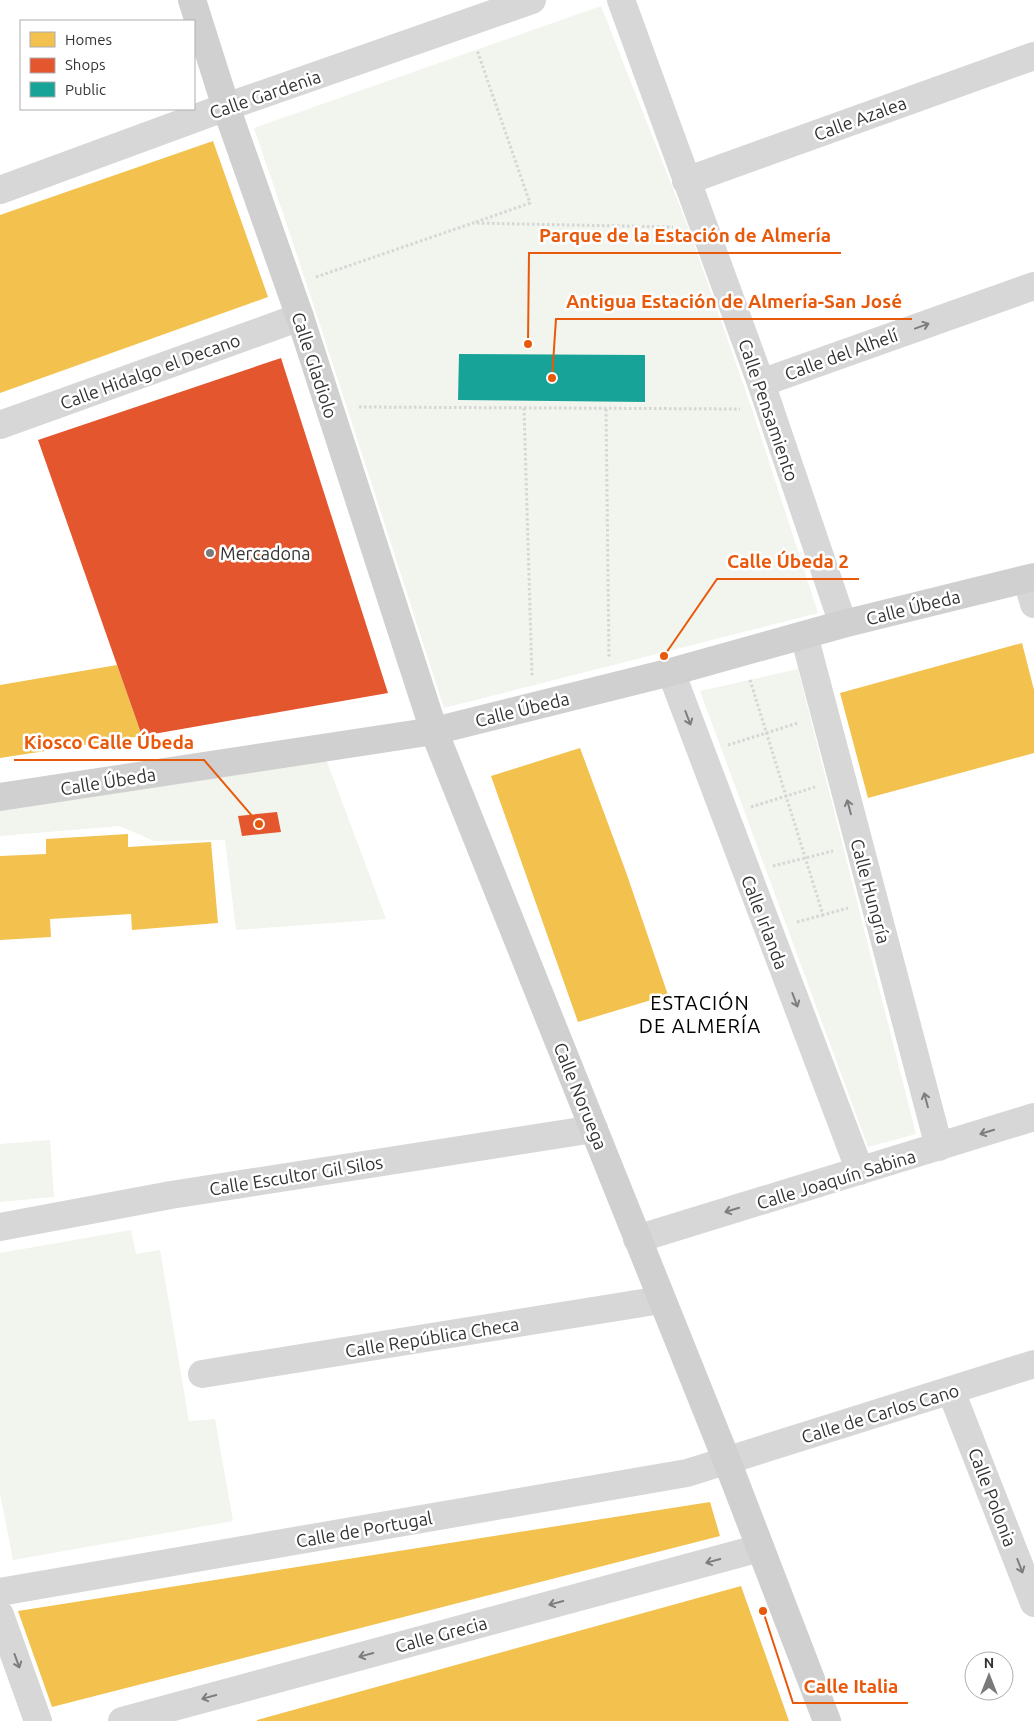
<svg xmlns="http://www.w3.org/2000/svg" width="1034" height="1721" viewBox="0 0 1034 1721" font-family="Ubuntu,sans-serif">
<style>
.green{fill:#f1f5ed}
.homes{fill:#f2c14e}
.shops{fill:#e4572e}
.public{fill:#17a398}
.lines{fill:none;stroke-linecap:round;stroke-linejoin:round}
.path{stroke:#d6d6d6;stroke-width:3;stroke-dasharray:2.5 2.5;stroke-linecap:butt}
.street{stroke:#d7d7d7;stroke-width:28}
.secondary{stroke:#d0d0d0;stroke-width:28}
.oneway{stroke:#7d7d7d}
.poi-dot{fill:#7a7a7a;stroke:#fff;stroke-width:2}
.labels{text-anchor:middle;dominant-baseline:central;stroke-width:5;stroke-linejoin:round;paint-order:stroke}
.street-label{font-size:18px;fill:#333;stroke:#fff}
.poi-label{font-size:18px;fill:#333;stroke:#fff;text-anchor:start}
.quarter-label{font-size:20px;letter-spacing:1px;fill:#000;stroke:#fff}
.leader{fill:none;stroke:#e8590c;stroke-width:2}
.callout-dot{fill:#e8590c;stroke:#fff;stroke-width:2}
.callout-label{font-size:19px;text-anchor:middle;font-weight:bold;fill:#e8590c;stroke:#fff;stroke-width:5;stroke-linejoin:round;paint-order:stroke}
</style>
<rect width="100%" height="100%" fill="#fff"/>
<path class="green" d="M601 6 688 227 752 409 818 613 444 708C381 514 320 320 254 128Z
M798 669 916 1134 868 1147 700 691Z
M326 759 386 919 236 930 225 840 154 841 120 826 0 836V810Z
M50 1140 54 1197 0 1202V1144Z
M131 1230 136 1254 160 1250 189 1421 215 1419 233 1521 13 1560 0 1493V1253Z"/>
<path class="homes" d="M213 141 268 297 0 393V215Z
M1022 643 1034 690V753L868 798 840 693Z
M117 665 142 736 0 758V685Z
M580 748 626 872 668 995 578 1022 491 776Z
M128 834V847L211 842 218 923 132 930 131 914 50 919 51 937 0 940V856L46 854V839Z
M710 1502 720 1536 52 1707 18 1611Z
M741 1586 789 1721H257V1720Z"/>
<path class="shops" d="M281 358 388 693 142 736 38 440Z
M277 812 281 832 242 836 238 816Z"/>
<path class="public" d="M459 354 645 355V402L458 400Z"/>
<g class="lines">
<path class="path" d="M476 222 530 203 477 50
M316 277 473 223 673 227
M359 407 740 409
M524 408 532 677
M606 409 609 658
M750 680 823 915 848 908
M728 745 798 723
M751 807 815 787
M773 866 833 851
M797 922 823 915"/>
<path class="street" d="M621 0 761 383 843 624
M686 181 1034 56
M0 190 226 107 532 0
M761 383 1034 286
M0 425 300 317
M1027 579 1034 604
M804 635 939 1147
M671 672 860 1171
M0 1227 171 1195 594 1129
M637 1239 1034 1117
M202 1374 661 1300
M951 1391 1034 1603
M0 1592 687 1473 1034 1364
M0 1615 38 1721
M122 1721 760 1548"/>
<path class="secondary" d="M192 0 226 107 300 317 434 731 727 1461 827 1721
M0 797 434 731 671 672 843 624 1034 577"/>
</g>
<defs><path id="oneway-shaft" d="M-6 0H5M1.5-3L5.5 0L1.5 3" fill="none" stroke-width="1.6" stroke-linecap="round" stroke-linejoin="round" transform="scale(1.25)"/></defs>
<g class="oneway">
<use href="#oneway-shaft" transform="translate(922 326) rotate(-20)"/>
<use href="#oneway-shaft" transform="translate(688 718) rotate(69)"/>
<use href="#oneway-shaft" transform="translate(849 807) rotate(-105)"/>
<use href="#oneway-shaft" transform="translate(795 1000) rotate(69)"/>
<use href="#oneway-shaft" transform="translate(926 1100) rotate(-105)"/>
<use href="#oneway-shaft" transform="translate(987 1132) rotate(163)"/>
<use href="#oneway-shaft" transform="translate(732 1210) rotate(163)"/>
<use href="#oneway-shaft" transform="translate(713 1561) rotate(165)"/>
<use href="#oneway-shaft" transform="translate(1020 1566) rotate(69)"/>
<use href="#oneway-shaft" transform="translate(556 1603) rotate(165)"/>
<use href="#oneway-shaft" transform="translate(366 1655) rotate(165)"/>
<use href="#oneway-shaft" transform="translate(17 1661) rotate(70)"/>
<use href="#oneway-shaft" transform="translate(209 1697) rotate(165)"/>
</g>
<circle class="poi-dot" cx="210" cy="553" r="5"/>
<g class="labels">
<g class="street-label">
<text transform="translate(265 94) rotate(-19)">Calle Gardenia</text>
<text transform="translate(860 118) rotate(-20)">Calle Azalea</text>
<text transform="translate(841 354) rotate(-20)">Calle del Alhelí</text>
<text transform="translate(315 365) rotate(72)">Calle Gladiolo</text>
<text transform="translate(150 371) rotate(-20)">Calle Hidalgo el Decano</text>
<text transform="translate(769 410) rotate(71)">Calle Pensamiento</text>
<text transform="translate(913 607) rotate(-14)">Calle Úbeda</text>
<text transform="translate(522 709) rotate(-14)">Calle Úbeda</text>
<text transform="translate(108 781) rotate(-9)">Calle Úbeda</text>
<text transform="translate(871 891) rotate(75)">Calle Hungría</text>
<text transform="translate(765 922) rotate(69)">Calle Irlanda</text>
<text transform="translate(581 1096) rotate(68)">Calle Noruega</text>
<text transform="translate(296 1175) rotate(-9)">Calle Escultor Gil Silos</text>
<text transform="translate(836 1179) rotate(-17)">Calle Joaquín Sabina</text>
<text transform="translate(432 1337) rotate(-9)">Calle República Checa</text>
<text transform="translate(880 1413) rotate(-17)">Calle de Carlos Cano</text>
<text transform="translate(993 1497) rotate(69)">Calle Polonia</text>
<text transform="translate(364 1529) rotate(-10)">Calle de Portugal</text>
<text transform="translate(441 1634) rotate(-15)">Calle Grecia</text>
</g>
<g class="poi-label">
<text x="220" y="553">Mercadona</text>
</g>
<g class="quarter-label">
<text x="700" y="1002">ESTACIÓN<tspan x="700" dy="23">DE ALMERÍA</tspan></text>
</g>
</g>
<path class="leader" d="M528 344L529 253H841M552 378L556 319H912M664 656L717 579H859M259 824L204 760H14M763 1611L793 1703H908"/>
<g class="callout-dot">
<circle cx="528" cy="344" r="5"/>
<circle cx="552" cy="378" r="5"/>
<circle cx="664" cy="656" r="5"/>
<circle cx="259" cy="824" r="5"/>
<circle cx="763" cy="1611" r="5"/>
</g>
<g class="callout-label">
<text x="685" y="242">Parque de la Estación de Almería</text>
<text x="734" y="308">Antigua Estación de Almería-San José</text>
<text x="788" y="568">Calle Úbeda 2</text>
<text x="109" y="749">Kiosco Calle Úbeda</text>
<text x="851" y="1693">Calle Italia</text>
</g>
<rect x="20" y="20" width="175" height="90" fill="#ffffff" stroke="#adadad"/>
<rect x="30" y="32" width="25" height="15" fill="#f2c14e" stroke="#adadad"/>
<text x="65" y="45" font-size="15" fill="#333333">Homes</text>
<rect x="30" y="58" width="25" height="15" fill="#e4572e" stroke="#adadad"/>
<text x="65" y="70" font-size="15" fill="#333333">Shops</text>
<rect x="30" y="82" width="25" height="15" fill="#17a398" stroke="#adadad"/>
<text x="65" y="95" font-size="15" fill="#333333">Public</text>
<g transform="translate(989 1676)"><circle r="24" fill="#ffffff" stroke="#adadad"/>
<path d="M0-4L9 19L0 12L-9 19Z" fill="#7a7a7a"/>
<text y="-8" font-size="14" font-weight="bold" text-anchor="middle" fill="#333333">N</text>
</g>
</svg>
